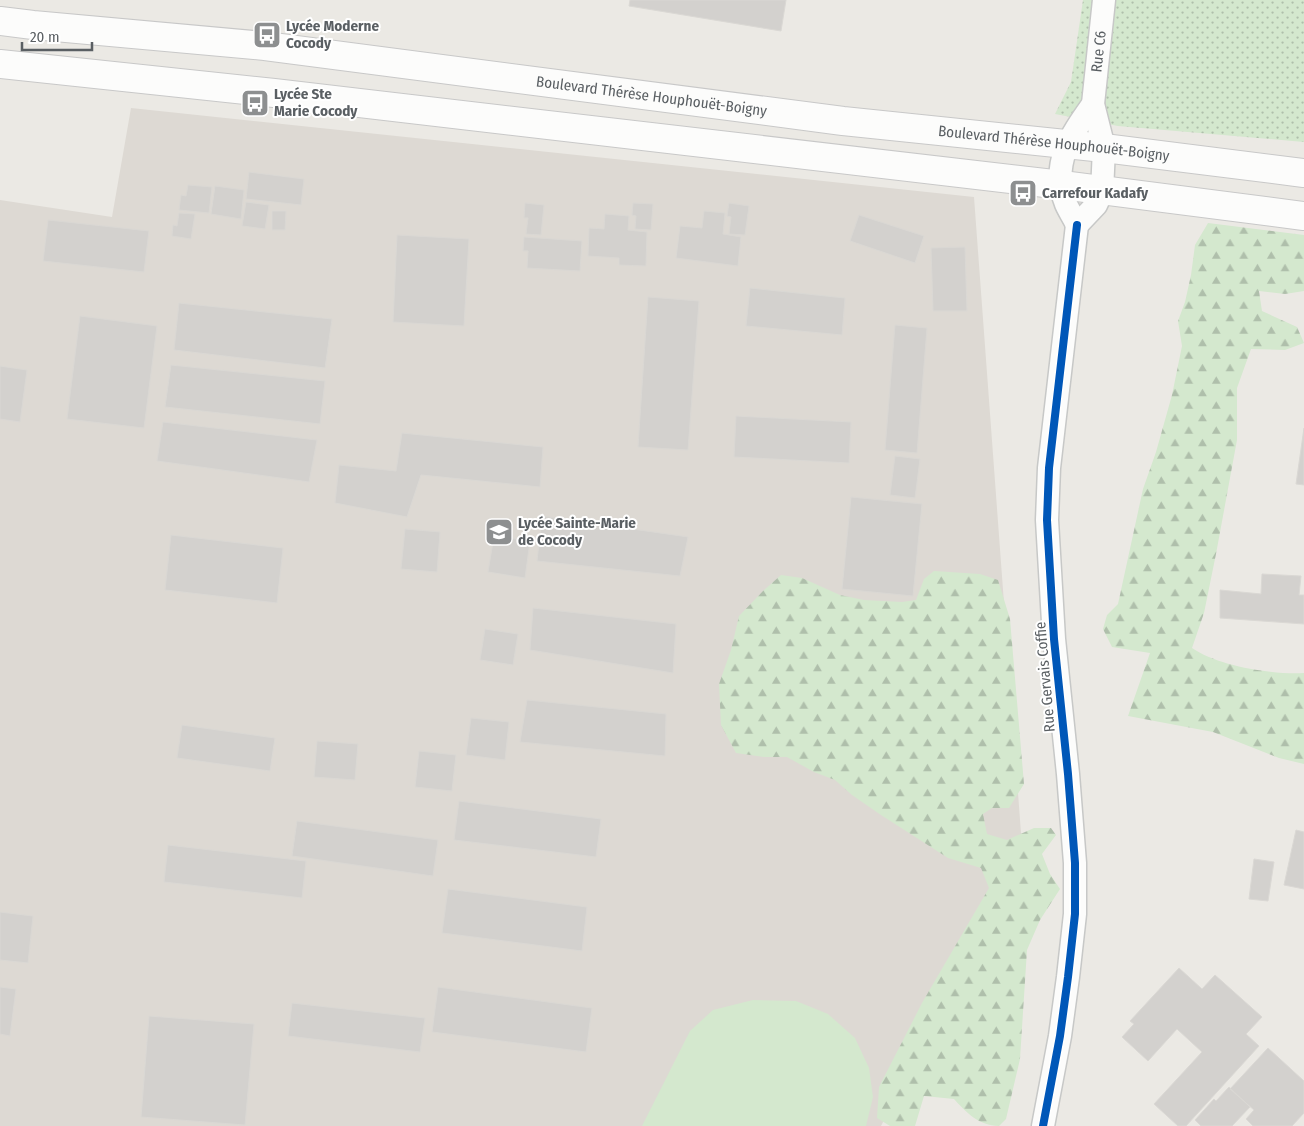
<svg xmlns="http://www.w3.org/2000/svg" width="1304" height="1126" viewBox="0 0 1304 1126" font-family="'Fira Sans Condensed',sans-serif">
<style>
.education{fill:#ddd9d3}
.grass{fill:url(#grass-dots)}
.forest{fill:url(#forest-firs)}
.green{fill:#d4e8ce}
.building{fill:#d3d1ce;stroke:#dad8d4}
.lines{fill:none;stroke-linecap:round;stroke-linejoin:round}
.street-casing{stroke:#c7c8c7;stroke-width:25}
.secondary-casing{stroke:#c8c8c8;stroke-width:30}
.street{stroke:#fcfcfb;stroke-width:22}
.secondary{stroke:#fcfcfb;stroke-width:28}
.cycleway-casing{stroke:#fff;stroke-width:11}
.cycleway{stroke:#0057b8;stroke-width:8}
.labels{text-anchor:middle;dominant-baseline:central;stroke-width:4;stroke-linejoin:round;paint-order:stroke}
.poi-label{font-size:15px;font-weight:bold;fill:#5a5f63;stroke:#fff;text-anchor:start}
.street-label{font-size:15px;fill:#5a5f63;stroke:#fff}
</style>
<defs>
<pattern id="grass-dots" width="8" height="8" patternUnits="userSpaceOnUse" patternTransform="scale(1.25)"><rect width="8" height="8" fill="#d4e8ce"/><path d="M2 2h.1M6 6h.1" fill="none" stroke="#afbfab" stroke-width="1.8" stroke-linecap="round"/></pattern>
<pattern id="forest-firs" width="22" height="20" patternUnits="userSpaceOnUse" patternTransform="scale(1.25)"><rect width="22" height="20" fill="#d4e8ce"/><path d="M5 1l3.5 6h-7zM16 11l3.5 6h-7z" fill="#afbfab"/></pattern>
</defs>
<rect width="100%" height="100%" fill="#ebe9e4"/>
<path class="education" d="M131 108 974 197 1022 847 881 1126H0V200L112 217Z"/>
<path class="grass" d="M1083 0H1304V142L1118 126 1055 114 1071 82Z"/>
<path class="forest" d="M1208 223 1304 235V291L1285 294 1259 291 1262 311 1297 327 1304 343 1285 350 1251 349 1237 388V440L1216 554 1204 613 1192 648C1218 666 1273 675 1304 673V764L1279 758 1213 732 1128 716 1150 653 1112 647 1103 629 1107 615 1118 604 1143 489 1156 452 1172 395 1182 346 1178 321 1185 302 1191 275 1195 245Z
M934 571 980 574 998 580 1010 619 1024 784 1009 808H992L983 814 987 834 1007 840 1034 828H1051L1056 835 1042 854 1050 874 1060 889 1040 920 1027 950 1020 1059 1006 1119 999 1126C979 1126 966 1112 954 1099L924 1096 915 1126H890L877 1118 879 1087 922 1003 989 888 981 868 948 858 881 815 852 795 835 780 814 772 787 757H764L736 753 721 725 719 684 731 650 739 616 763 591 781 575 802 578 840 595 864 600 902 602 916 600 924 579Z"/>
<path class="green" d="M753 1000 796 1001 828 1014 855 1038 869 1068 873 1097 866 1126H642L690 1031 713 1010Z"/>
<path class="building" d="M630 0H786L781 31 629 6Z
M249 172 304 179 301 205 246 199Z
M188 185 212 187 209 213 179 210 181 195 186 196Z
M215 186 244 190 241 219 211 214Z
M246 202 269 205 265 229 242 226Z
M525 203 544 205 541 235 526 234 528 218H524Z
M633 203 653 204 651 230 635 229 636 216 632 215Z
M729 203 749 206 745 235 729 234 731 217 727 216Z
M272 211H286L285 230H272Z
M704 211 725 213 723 234 741 237 738 266 676 258 680 226 702 228Z
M179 213 195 214 191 239 172 236 173 225 177 226Z
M605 214 629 216 628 230 647 232 646 266 619 265V258L588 256 589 228 604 229Z
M859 215 924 236 915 263 850 241Z
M48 220 149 231 144 272 43 261Z
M397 235 469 239 464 326 393 322Z
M524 237 582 241 580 271 527 268 528 251H523Z
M965 247 967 311H933L931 248Z
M750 288 845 298 842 335 746 326Z
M648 297 699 301 688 450 638 447Z
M179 303 332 319 325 368 174 350Z
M80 316 157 326 144 428 67 419Z
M895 325 927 328 917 453 885 450Z
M171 365 325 381 320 424 165 407Z
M0 366 27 370 20 422 0 419Z
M736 416 851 422 849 463 734 457Z
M163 422 317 440 309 482 157 461Z
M1304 428V485L1296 484Z
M402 433 543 447 540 487 421 475 407 517 335 503 339 465 396 471Z
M895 456 920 459 915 498 890 495Z
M851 497 922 504 913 596 842 589Z
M542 516 688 537 680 576 537 561Z
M405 529 440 532 437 572 401 569Z
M171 535 283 548 277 603 165 590Z
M494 536 530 541 525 578 488 572Z
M1262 574 1301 576 1299 595H1304V624L1220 618V590L1261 594Z
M533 608 676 624 673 673 530 650Z
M485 629 518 634 513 665 480 660Z
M527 700 666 714 665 756 520 742Z
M471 718 509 722 505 760 466 755Z
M182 725 275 738 270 771 177 758Z
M317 741 358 744 355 780 314 777Z
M419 751 456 755 452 791 415 787Z
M459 801 601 819 596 857 454 840Z
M297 821 438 840 433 876 292 856Z
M1296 830 1304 832V889L1284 885Z
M168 845 306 861 302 898 164 882Z
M1254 859 1274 862 1268 901 1249 899Z
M448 889 587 907 582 951 442 933Z
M0 912 33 916 28 963 0 960Z
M1179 968 1202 989 1215 975 1262 1017 1246 1034 1259 1046 1186 1126H1178L1154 1104 1202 1052 1177 1029 1148 1061 1122 1037 1134 1024 1130 1021Z
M0 987 16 989 10 1036 0 1034Z
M438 987 592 1008 586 1052 432 1032Z
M292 1003 425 1018 420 1052 288 1036Z
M149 1016 254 1024 245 1125 141 1117Z
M1268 1048 1304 1081V1113L1292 1126H1253L1246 1119 1254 1110 1230 1089Z
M1229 1087 1250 1107 1232 1126H1201L1195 1120 1214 1099 1216 1101Z"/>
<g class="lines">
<defs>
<g id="street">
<path id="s1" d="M1077 225 1096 205 1102 192 1104 148 1093 104 1104 0"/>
<path d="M1077 225C1074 218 1069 211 1066 204 1050 164 1071 135 1093 104"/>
<path d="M1043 1126 1060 1036 1068 977 1075 914V863L1068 774 1054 639 1047 520 1049 468 1077 225"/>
</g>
<g id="secondary">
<path id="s2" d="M0 21 33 25 265 46 843 121 1104 148 1304 173"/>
<path d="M0 64 274 93 1062 185 1304 216"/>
</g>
</defs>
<use href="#street" class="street-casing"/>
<use href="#secondary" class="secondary-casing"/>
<use href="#street" class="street"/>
<use href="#secondary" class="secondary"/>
<defs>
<path id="cycleway" d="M1043 1126 1060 1036 1068 977 1075 914V863L1068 774 1054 639 1047 520 1049 468 1077 225"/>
</defs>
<use href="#cycleway" class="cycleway-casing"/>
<use href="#cycleway" class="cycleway"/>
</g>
<defs>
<symbol id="bus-square" viewBox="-11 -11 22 22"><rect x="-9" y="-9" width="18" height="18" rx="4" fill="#8d8f90" stroke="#fff"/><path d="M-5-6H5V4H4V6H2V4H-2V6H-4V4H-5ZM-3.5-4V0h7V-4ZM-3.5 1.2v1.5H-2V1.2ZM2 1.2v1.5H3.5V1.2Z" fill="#fff"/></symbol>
<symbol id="school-square" viewBox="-11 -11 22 22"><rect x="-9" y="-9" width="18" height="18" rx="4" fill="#8d8f90" stroke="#fff"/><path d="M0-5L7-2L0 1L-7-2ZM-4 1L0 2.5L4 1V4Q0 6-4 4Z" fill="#fff"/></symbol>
</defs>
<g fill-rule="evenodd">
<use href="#bus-square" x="251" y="19" width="32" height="32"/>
<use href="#bus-square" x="239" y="87" width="32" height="32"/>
<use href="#bus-square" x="1007" y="177" width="32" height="32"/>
<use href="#school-square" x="483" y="516" width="32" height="32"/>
</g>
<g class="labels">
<g class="poi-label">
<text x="286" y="26">Lycée Moderne<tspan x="286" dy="17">Cocody</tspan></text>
<text x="274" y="94">Lycée Ste<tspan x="274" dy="17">Marie Cocody</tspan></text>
<text x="1042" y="193">Carrefour Kadafy</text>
<text x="518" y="523">Lycée Sainte-Marie<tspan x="518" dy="17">de Cocody</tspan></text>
</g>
<g class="street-label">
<text stroke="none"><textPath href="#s1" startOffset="184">Rue C6</textPath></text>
<text stroke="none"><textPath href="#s2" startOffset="656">Boulevard Thérèse Houphouët-Boigny</textPath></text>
<text stroke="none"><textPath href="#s2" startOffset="1061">Boulevard Thérèse Houphouët-Boigny</textPath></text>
<text transform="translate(1045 677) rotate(-95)">Rue Gervais Coffie</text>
</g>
</g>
<path d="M22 42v8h70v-8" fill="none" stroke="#5a5f63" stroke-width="2.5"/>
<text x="30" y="42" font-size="15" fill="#5a5f63" stroke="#ffffff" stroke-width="4" paint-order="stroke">20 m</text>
</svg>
